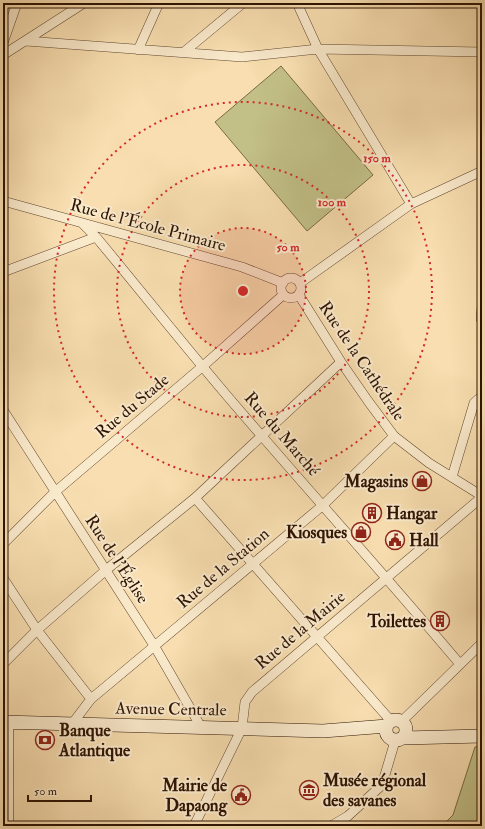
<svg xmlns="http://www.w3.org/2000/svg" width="485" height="829" viewBox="0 0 485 829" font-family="'IM FELL Double Pica',serif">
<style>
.green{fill:#c2c087;stroke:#786a45}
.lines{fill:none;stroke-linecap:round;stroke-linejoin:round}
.street-casing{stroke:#60462e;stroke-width:10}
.secondary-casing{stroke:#2d1303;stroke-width:14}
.street{stroke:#faeacc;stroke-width:9}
.secondary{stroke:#faeacc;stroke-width:13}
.ring{fill:none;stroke:#d62828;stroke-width:2;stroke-dasharray:2 4}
.labels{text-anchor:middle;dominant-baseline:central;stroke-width:4;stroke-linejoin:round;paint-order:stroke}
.street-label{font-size:17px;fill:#2d1303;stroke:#faeacc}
.poi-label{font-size:17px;font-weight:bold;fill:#2d1303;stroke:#faeacc;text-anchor:end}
.centre{fill:#d62828;stroke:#faeacc;stroke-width:2}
.ring-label{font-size:12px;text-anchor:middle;font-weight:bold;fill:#d62828;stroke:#faeacc;stroke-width:4;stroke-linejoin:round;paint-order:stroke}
</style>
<rect width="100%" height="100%" fill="#f8deb0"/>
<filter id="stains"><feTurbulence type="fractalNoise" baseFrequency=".005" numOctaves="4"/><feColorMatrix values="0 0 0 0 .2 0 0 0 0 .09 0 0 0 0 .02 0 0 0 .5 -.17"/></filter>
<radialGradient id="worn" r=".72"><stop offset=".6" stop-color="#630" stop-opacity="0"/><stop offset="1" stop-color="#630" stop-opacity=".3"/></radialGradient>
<path class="green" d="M281 66 373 175 307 231 215 122Z
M482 746V826H442L453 815 475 747Z"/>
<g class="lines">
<defs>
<path id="street" d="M297 3 318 49 411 204
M26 41 242 57 318 49 482 52
M3 43 17 3
M138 50 159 3
M184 52 243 3
M3 55 84 3
M3 201 242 267 283 283
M82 223 96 237C151 303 204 371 261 435 327 511 394 586 459 663
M3 272 96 237
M281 288a10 10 0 1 1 20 0a10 10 0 1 1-20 0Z
M300 283 411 204 482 171
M299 295 341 362 368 401 394 436 429 463 482 496
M481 319 482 307
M3 410 155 647 201 727
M452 477 474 403 482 396
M195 498 391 721
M3 544 55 492 203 366 283 295
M3 578 37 630 91 699
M3 664 37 630 106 570 195 498 341 362
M402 721 482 643
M72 724 91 699 322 506 394 436
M194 826 242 728 245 702 252 692 482 497
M331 826 348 816 382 785 395 741"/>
<path id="secondary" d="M386 730a10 10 0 1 1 20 0a10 10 0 1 1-20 0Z
M3 722 323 731 387 726
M7 723V826
M404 738 482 736"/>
</defs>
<use href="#street" class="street-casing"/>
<use href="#secondary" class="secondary-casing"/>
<use href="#street" class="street"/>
<use href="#secondary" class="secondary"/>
</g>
<circle cx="243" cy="291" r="63" fill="#d62828" fill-opacity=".12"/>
<g class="ring">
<circle cx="243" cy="291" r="63"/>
<circle cx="243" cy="291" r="126"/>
<circle cx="243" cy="291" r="189"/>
</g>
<defs>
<symbol id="shop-ring" viewBox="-11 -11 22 22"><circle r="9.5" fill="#faeacc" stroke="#8f2418" stroke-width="1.5"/><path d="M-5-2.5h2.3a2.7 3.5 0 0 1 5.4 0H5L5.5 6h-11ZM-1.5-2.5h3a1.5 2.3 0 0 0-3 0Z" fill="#8f2418"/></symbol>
<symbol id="building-ring" viewBox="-11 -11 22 22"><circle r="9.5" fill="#faeacc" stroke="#8f2418" stroke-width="1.5"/><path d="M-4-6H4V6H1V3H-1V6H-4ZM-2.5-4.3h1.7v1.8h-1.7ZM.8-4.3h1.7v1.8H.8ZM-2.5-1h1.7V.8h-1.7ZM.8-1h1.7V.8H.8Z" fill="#8f2418"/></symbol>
<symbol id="civic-ring" viewBox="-11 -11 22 22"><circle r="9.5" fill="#faeacc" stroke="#8f2418" stroke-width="1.5"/><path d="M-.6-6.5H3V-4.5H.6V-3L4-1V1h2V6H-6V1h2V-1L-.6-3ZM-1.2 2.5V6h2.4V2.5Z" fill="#8f2418"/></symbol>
<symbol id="bank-ring" viewBox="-11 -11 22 22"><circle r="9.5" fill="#faeacc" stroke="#8f2418" stroke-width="1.5"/><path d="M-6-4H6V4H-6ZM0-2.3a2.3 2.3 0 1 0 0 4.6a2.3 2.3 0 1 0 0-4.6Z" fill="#8f2418"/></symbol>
<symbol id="museum-ring" viewBox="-11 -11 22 22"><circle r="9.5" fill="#faeacc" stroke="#8f2418" stroke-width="1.5"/><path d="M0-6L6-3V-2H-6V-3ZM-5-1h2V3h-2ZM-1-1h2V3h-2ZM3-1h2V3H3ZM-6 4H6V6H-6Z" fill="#8f2418"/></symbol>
</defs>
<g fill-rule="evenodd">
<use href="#shop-ring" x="411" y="470" width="22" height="22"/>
<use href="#building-ring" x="361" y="502" width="22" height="22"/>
<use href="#shop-ring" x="350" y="521" width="22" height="22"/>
<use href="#civic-ring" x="384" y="529" width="22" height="22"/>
<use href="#building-ring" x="429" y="610" width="22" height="22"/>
<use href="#bank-ring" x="34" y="729" width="22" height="22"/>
<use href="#museum-ring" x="298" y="779" width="22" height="22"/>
<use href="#civic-ring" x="230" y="784" width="22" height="22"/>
</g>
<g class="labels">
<g class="street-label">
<text transform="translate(148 225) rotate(15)">Rue de l'École Primaire</text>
<text transform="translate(362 361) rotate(56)">Rue de la Cathédrale</text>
<text transform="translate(132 406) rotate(-40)">Rue du Stade</text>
<text transform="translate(282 434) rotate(49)">Rue du Marché</text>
<text transform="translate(117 559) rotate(57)">Rue de l'Église</text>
<text transform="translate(223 568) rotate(-40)">Rue de la Station</text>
<text transform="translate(300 630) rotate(-40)">Rue de la Mairie</text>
<text transform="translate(171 709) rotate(1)">Avenue Centrale</text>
</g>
<g class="poi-label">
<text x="408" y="481">Magasins</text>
<text x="386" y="513" text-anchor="start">Hangar</text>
<text x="347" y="532">Kiosques</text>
<text x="409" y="540" text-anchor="start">Hall</text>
<text x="426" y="621">Toilettes</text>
<text x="59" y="730" text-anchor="start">Banque<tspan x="59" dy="20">Atlantique</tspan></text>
<text x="323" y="780" text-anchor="start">Musée régional<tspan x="323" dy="20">des savanes</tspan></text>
<text x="227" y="785">Mairie de<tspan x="227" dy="20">Dapaong</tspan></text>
</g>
</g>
<circle cx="243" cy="291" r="6" class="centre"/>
<g class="ring-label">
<text x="377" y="162">150 m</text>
<text x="332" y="206">100 m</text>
<text x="288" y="251">50 m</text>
</g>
<rect width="485" height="829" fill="none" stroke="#f8deb0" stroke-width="16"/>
<rect x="4" y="4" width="477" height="821" fill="none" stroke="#2d1303" stroke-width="2"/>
<rect x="8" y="8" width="469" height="813" fill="none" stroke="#2d1303"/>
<path d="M28 795v6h63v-6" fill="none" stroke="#2d1303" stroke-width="2"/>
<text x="34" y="795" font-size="12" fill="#2d1303" stroke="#faeacc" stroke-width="3" paint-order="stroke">50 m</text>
<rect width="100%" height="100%" filter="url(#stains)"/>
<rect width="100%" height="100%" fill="url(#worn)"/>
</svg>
